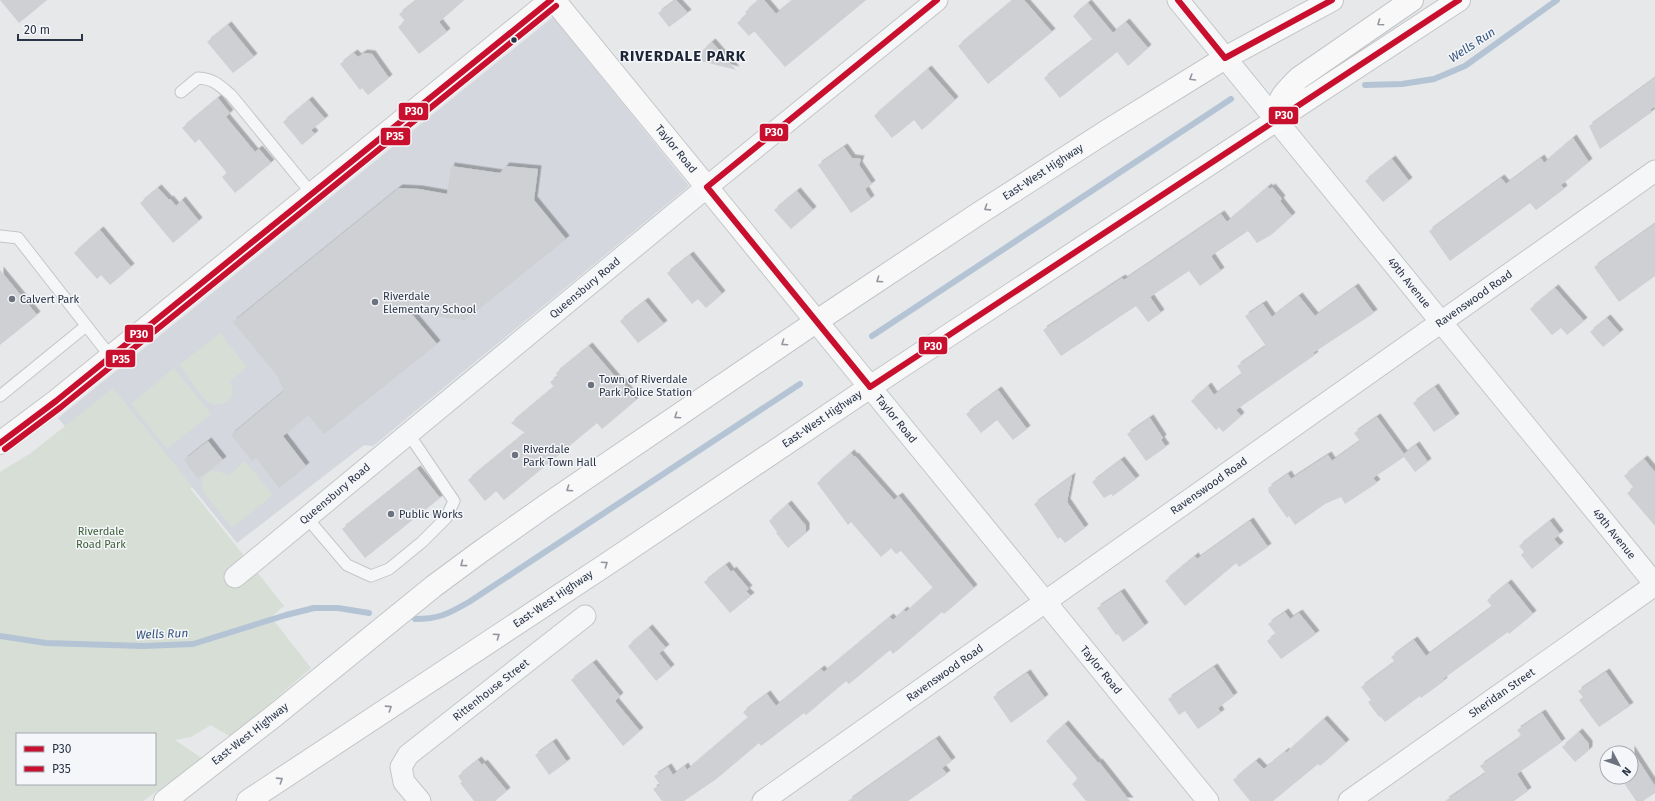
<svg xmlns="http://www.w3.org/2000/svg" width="1655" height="801" viewBox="0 0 1655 801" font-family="'Fira Sans',sans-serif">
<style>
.built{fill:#d4d7dd}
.green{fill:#d6ded6;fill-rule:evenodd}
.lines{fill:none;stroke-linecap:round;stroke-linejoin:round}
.stream{stroke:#b4c4d5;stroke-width:6}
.building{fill:#ced0d3;filter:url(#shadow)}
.lane-casing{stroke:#c4c6c8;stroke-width:13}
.street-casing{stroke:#c4c6c8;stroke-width:23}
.secondary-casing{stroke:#c4c6c8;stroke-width:24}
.primary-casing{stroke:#c2c5c8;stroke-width:24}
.lane{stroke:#f5f6f7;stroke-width:11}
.street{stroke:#f5f6f7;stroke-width:21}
.secondary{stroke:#f8f8f8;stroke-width:22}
.primary{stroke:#f8f8f8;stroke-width:22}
.bus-1-casing{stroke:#f4f6f9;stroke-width:9}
.bus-2-casing{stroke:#f4f6f9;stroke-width:9}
.bus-1{stroke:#c8102e;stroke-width:6}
.bus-2{stroke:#c8102e;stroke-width:6}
.oneway{stroke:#92969e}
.bus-dot{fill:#2b3445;stroke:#f4f6f9;stroke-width:1.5}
.poi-dot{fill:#6c737f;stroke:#f4f6f9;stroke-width:1.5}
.labels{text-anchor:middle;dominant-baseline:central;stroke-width:3;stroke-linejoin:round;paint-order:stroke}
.street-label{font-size:11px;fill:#2b3445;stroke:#f4f6f9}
.poi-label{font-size:11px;fill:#2b3445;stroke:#f4f6f9;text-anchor:start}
.park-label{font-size:11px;fill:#3f6138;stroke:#f4f6f9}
.water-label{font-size:12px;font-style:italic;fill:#34527a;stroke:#f4f6f9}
.district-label{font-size:15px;font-weight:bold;letter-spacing:1px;fill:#1d2536;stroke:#f4f6f9}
.line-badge{stroke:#f4f6f9;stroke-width:1.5}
.badge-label{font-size:11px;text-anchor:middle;font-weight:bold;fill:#fff}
</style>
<defs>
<filter id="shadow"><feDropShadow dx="3.5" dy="-3.5" stdDeviation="0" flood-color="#0004"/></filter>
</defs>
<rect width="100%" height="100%" fill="#e6e8ea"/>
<path class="built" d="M553 17 689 186 373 446 364 445 237 543 192 487 146 524 58 418Z"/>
<path class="green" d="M220 333 247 367 230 381C233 388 235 394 228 401 223 405 214 406 208 402 202 397 185 373 179 365Z
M174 368 211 414 167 449 131 404Z
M113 388 192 486 190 488 284 606 271 617 311 668 231 737 211 725 191 737 175 740 203 759 143 801H0V472L31 453ZM17 734H155V784H17Z
M245 461 273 495 232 528 205 494C196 477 211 463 228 476Z"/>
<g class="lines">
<path class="stream" d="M1365 85 1402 84 1434 79 1465 66 1557 0
M872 336 1231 99
M415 619C439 619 448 614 469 602L800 384
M0 636 46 643 143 646 193 644 286 615 314 608H338L369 613"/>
</g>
<path class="building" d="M0 0H47L19 23Z
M417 0H464L439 22 447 32 419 54 398 27 405 21 399 14Z
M676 0 688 13 669 27 658 13Z
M759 0H764L776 14 793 0H866L785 67 754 31 749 36 737 23 747 14 745 12Z
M1013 0H1024L1052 32 988 84 958 46Z
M1088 3 1113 33 1126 22 1148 48 1128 66 1117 52 1060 98 1044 78 1093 40 1073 16Z
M228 25 254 57 233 73 207 42Z
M712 42 736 70 701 61 703 50Z
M354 53 358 57 364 53 372 54 389 78 368 95 362 88 360 90 340 64Z
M928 69 955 100 922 130 914 120 892 138 874 116Z
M1655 78V106L1650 110 1652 112 1600 149 1589 126Z
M218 98 230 113 226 117 255 152 259 149 271 163 235 193 222 177 227 173 199 139 195 143 182 128Z
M309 100 325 119 311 130 315 134 302 145 283 122Z
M1573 138 1589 162 1561 185 1564 189 1536 210 1530 203 1450 261 1429 231 1501 178 1506 184 1541 158 1544 163Z
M844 147 852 158 861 159 859 165 872 184 865 189 871 199 851 213 818 165Z
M1392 159 1409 181 1383 202 1365 181Z
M451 166 500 173 506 166 538 169 534 200 566 239 465 320 411 313 437 344 324 434 308 415 283 436 306 466 279 488 256 458 252 461 231 435 284 391 278 377 233 322 399 188 419 189 447 194Z
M1268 187 1270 189 1272 187 1282 199 1280 201 1292 216 1271 235 1257 243 1248 231 1211 256 1221 271 1200 286 1189 271 1150 297 1161 313 1148 322 1136 306 1061 356 1043 330 1122 278 1124 280 1221 214 1227 222Z
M158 188 169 200 170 199 176 206 182 200 199 221 173 243 140 203Z
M797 191 813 210 791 229 774 210Z
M1655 224V276L1619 302 1594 267Z
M100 230 131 267 110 285 101 275 97 279 74 253Z
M690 255 722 294 706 308 698 299 692 304 667 273Z
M0 270 37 315 0 345Z
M1355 287 1374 313 1313 353 1315 355 1236 410 1241 416 1223 432 1219 427 1216 430 1191 401 1208 386 1214 395 1242 374 1237 366 1266 346 1245 316 1263 304 1272 317 1299 296 1315 316Z
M1555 288 1584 321 1567 335 1561 328 1552 335 1530 309Z
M645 301 664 324 638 343 620 321Z
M1607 318 1620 333 1603 347 1590 332Z
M589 346 618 380 620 379 636 400 635 401 602 429 597 423 504 500 496 491 485 501 468 480 525 433 511 423 554 387 550 382 558 376 556 373Z
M1435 387 1456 417 1434 432 1413 403Z
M998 390 1027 429 1013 440 997 420 981 433 966 414Z
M1377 417 1404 454 1416 445 1428 462 1415 472 1404 457 1373 478 1377 483 1345 504 1341 497 1325 504 1295 525 1289 516 1287 518 1268 491 1269 490 1268 488 1288 474 1291 479 1328 455 1332 461 1360 441 1354 433Z
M1150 418 1163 438 1161 440 1166 447 1146 461 1127 434Z
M208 441 223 460 198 479 184 460Z
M851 453 854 457 855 456 894 500 899 496 974 588 944 614 942 612 893 654 890 650 849 684 846 681 806 715 804 713 761 746 759 743 715 780 684 801H662L653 789 660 785 654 776 668 767 673 775 685 766 687 770 748 718 743 712 767 694 776 706 821 669 824 672 890 617 893 620 904 610 906 612 933 588 901 551 896 554 891 548 881 557 851 522 848 525 817 483Z
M1644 459 1655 472V526L1627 493 1634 488 1624 476Z
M1121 460 1136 479 1113 496 1111 494 1104 498 1092 482Z
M417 469 440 498 365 558 342 529Z
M1072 476 1067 502 1085 528 1065 543 1060 537 1058 539 1034 504Z
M788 504 806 526V533L788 548 776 533 777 532 769 521Z
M1250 521 1268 547 1239 567 1236 563 1185 606 1165 581 1195 556 1197 559Z
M1550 521 1560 534 1554 539 1560 546 1532 569 1521 555 1524 552 1519 546Z
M726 565 731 572 733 570 749 589 746 591 751 596 730 613 704 582Z
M1508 583 1533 614 1509 634 1508 632 1443 679 1444 681 1421 698 1420 696 1385 722 1380 716 1379 717 1368 702 1371 700 1361 687 1395 662 1391 657 1414 640 1426 656 1492 607 1487 600Z
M1121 592 1145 626 1123 642 1118 634 1116 635 1097 608Z
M1285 612 1290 619 1299 613 1316 634 1281 659 1267 641 1276 634 1268 624Z
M649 628 666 648 659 653 671 668 656 681 628 646Z
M593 663 620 696 615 701 640 731 623 746 571 680Z
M1214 667 1234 696 1218 708 1221 713 1198 729 1185 711 1179 715 1168 699Z
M1606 672 1630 706 1599 727 1579 700 1583 697 1578 691Z
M1027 673 1045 698 1011 723 993 697Z
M1542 713 1562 742 1517 774 1528 791 1514 801H1445L1486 773 1480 766 1520 738 1519 736 1521 735 1517 730Z
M1324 719 1346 743 1320 766 1318 764 1273 801H1250L1233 780 1256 761 1264 769 1286 751V753Z
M1065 724 1098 763 1099 762 1130 801H1086L1072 784 1078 779 1046 741Z
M1579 732 1589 744V750L1575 762 1562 747Z
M936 739 952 761 942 768 947 774 908 801H848Z
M553 742 567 762 549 775 535 755Z
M1631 749 1655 786V793L1643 801H1636L1620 777H1631Z
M478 760 482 765 484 763 507 791 495 801H474L460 783 462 782 458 776Z"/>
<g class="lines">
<defs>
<path id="lane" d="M181 92 198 78C214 79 219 85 231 95L312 194
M0 236 18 238 110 356
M0 396 86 326
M307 518 347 565 371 576 389 569 422 542 446 518 454 501 408 433"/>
<path id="street" d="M1178 0 1655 584
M870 387 1208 801
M235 577 707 187 937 0
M420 801 404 782 401 767 408 755 585 616
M763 801 1655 171
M1349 801 1655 585"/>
<path id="secondary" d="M554 0 870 387
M0 443 56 401 551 0"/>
<path id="primary" d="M1277 121C1275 100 1285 92 1299 78L1412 0
M165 801 274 716 434 586 480 552 548 504 817 321 978 214 1107 131 1225 58 1332 0
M248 801 607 564 870 387 1459 0"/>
</defs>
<use href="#lane" class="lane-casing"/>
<use href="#street" class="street-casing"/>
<use href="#secondary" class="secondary-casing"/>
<use href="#primary" class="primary-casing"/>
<use href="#lane" class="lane"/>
<use href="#street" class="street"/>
<use href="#secondary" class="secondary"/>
<use href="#primary" class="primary"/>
<defs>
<path id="bus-1" d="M937 0 707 187 870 387 1459 0
M1178 0 1225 58 1332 0
M0 443 56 401 551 0"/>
<path id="bus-2" d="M5 449 61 407 556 6"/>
</defs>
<use href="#bus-1" class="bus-1-casing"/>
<use href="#bus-2" class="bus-2-casing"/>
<use href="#bus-1" class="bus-1"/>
<use href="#bus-2" class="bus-2"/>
</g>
<defs><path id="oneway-chevron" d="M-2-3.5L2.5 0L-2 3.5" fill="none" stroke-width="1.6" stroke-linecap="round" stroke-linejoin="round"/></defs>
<g class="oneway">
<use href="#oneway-chevron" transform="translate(1380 23) rotate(145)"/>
<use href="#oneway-chevron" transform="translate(1192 78) rotate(149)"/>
<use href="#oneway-chevron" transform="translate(987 208) rotate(147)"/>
<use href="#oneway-chevron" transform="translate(879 280) rotate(146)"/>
<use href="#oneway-chevron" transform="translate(784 343) rotate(146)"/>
<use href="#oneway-chevron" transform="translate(677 416) rotate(146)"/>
<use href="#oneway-chevron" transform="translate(569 489) rotate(146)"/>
<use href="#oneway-chevron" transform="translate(463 564) rotate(143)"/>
<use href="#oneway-chevron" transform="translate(605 564) rotate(-34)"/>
<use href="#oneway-chevron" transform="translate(497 636) rotate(-34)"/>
<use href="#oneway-chevron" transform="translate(389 708) rotate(-33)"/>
<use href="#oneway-chevron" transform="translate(280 780) rotate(-33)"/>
</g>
<circle class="bus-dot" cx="514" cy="40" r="3.5"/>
<g class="poi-dot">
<circle cx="12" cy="299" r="4"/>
<circle cx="375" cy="302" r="4"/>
<circle cx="591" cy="385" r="4"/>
<circle cx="515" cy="455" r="4"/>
<circle cx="391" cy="514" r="4"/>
</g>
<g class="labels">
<g class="street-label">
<text transform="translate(676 149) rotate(51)">Taylor Road</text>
<text transform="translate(1043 172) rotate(-33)">East-West Highway</text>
<text transform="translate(1409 283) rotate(51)">49th Avenue</text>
<text transform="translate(585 288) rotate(-40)">Queensbury Road</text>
<text transform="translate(1474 299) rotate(-35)">Ravenswood Road</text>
<text transform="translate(822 419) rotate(-34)">East-West Highway</text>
<text transform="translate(896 419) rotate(51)">Taylor Road</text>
<text transform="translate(1209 486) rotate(-35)">Ravenswood Road</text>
<text transform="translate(335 494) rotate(-40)">Queensbury Road</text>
<text transform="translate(1614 534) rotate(51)">49th Avenue</text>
<text transform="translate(553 599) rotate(-34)">East-West Highway</text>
<text transform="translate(1101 670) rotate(51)">Taylor Road</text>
<text transform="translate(945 673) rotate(-35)">Ravenswood Road</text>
<text transform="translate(491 690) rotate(-38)">Rittenhouse Street</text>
<text transform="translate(1502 693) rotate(-35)">Sheridan Street</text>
<text transform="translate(250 734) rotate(-38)">East-West Highway</text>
</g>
<g class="poi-label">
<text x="383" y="296">Riverdale<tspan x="383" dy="13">Elementary School</tspan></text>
<text x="20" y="299">Calvert Park</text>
<text x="599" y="379">Town of Riverdale<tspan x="599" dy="13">Park Police Station</tspan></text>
<text x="523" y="449">Riverdale<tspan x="523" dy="13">Park Town Hall</tspan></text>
<text x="399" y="514">Public Works</text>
</g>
<g class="park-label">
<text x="101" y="531">Riverdale<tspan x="101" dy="13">Road Park</tspan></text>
</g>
<g class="water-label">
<text transform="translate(1472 45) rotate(-33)">Wells Run</text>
<text transform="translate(162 634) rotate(-2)">Wells Run</text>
</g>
<g class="district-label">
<text x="683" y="56">RIVERDALE PARK</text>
</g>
</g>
<g class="line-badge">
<rect x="398" y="102" width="31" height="19" rx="4" fill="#c8102e"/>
<rect x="1268" y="106" width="31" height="19" rx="4" fill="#c8102e"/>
<rect x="759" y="123" width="30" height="19" rx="4" fill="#c8102e"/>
<rect x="380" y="127" width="31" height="19" rx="4" fill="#c8102e"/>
<rect x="124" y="324" width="30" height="19" rx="4" fill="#c8102e"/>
<rect x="918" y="336" width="30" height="19" rx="4" fill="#c8102e"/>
<rect x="105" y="349" width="31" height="19" rx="4" fill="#c8102e"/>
</g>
<g class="badge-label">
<text x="414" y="115">P30</text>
<text x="1284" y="119">P30</text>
<text x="774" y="136">P30</text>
<text x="395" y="140">P35</text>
<text x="139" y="338">P30</text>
<text x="933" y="350">P30</text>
<text x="121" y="363">P35</text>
</g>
<rect x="16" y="733" width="140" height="52" fill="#f4f6f9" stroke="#a4a8b1"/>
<rect x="24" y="746" width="20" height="6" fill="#c8102e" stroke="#a4a8b1"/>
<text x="52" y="753" font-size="12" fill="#2b3445">P30</text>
<rect x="24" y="766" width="20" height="6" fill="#c8102e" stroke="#a4a8b1"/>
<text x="52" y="773" font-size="12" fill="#2b3445">P35</text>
<g transform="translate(1619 765) rotate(131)"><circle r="19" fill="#f4f6f9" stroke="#a4a8b1"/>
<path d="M0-3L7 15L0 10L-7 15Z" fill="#6c737f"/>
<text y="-6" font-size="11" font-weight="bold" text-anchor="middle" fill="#2b3445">N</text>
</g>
<path d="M18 34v6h64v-6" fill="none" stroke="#2b3445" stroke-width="2"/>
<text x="24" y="34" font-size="12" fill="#2b3445" stroke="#f4f6f9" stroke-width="3" paint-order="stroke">20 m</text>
</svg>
